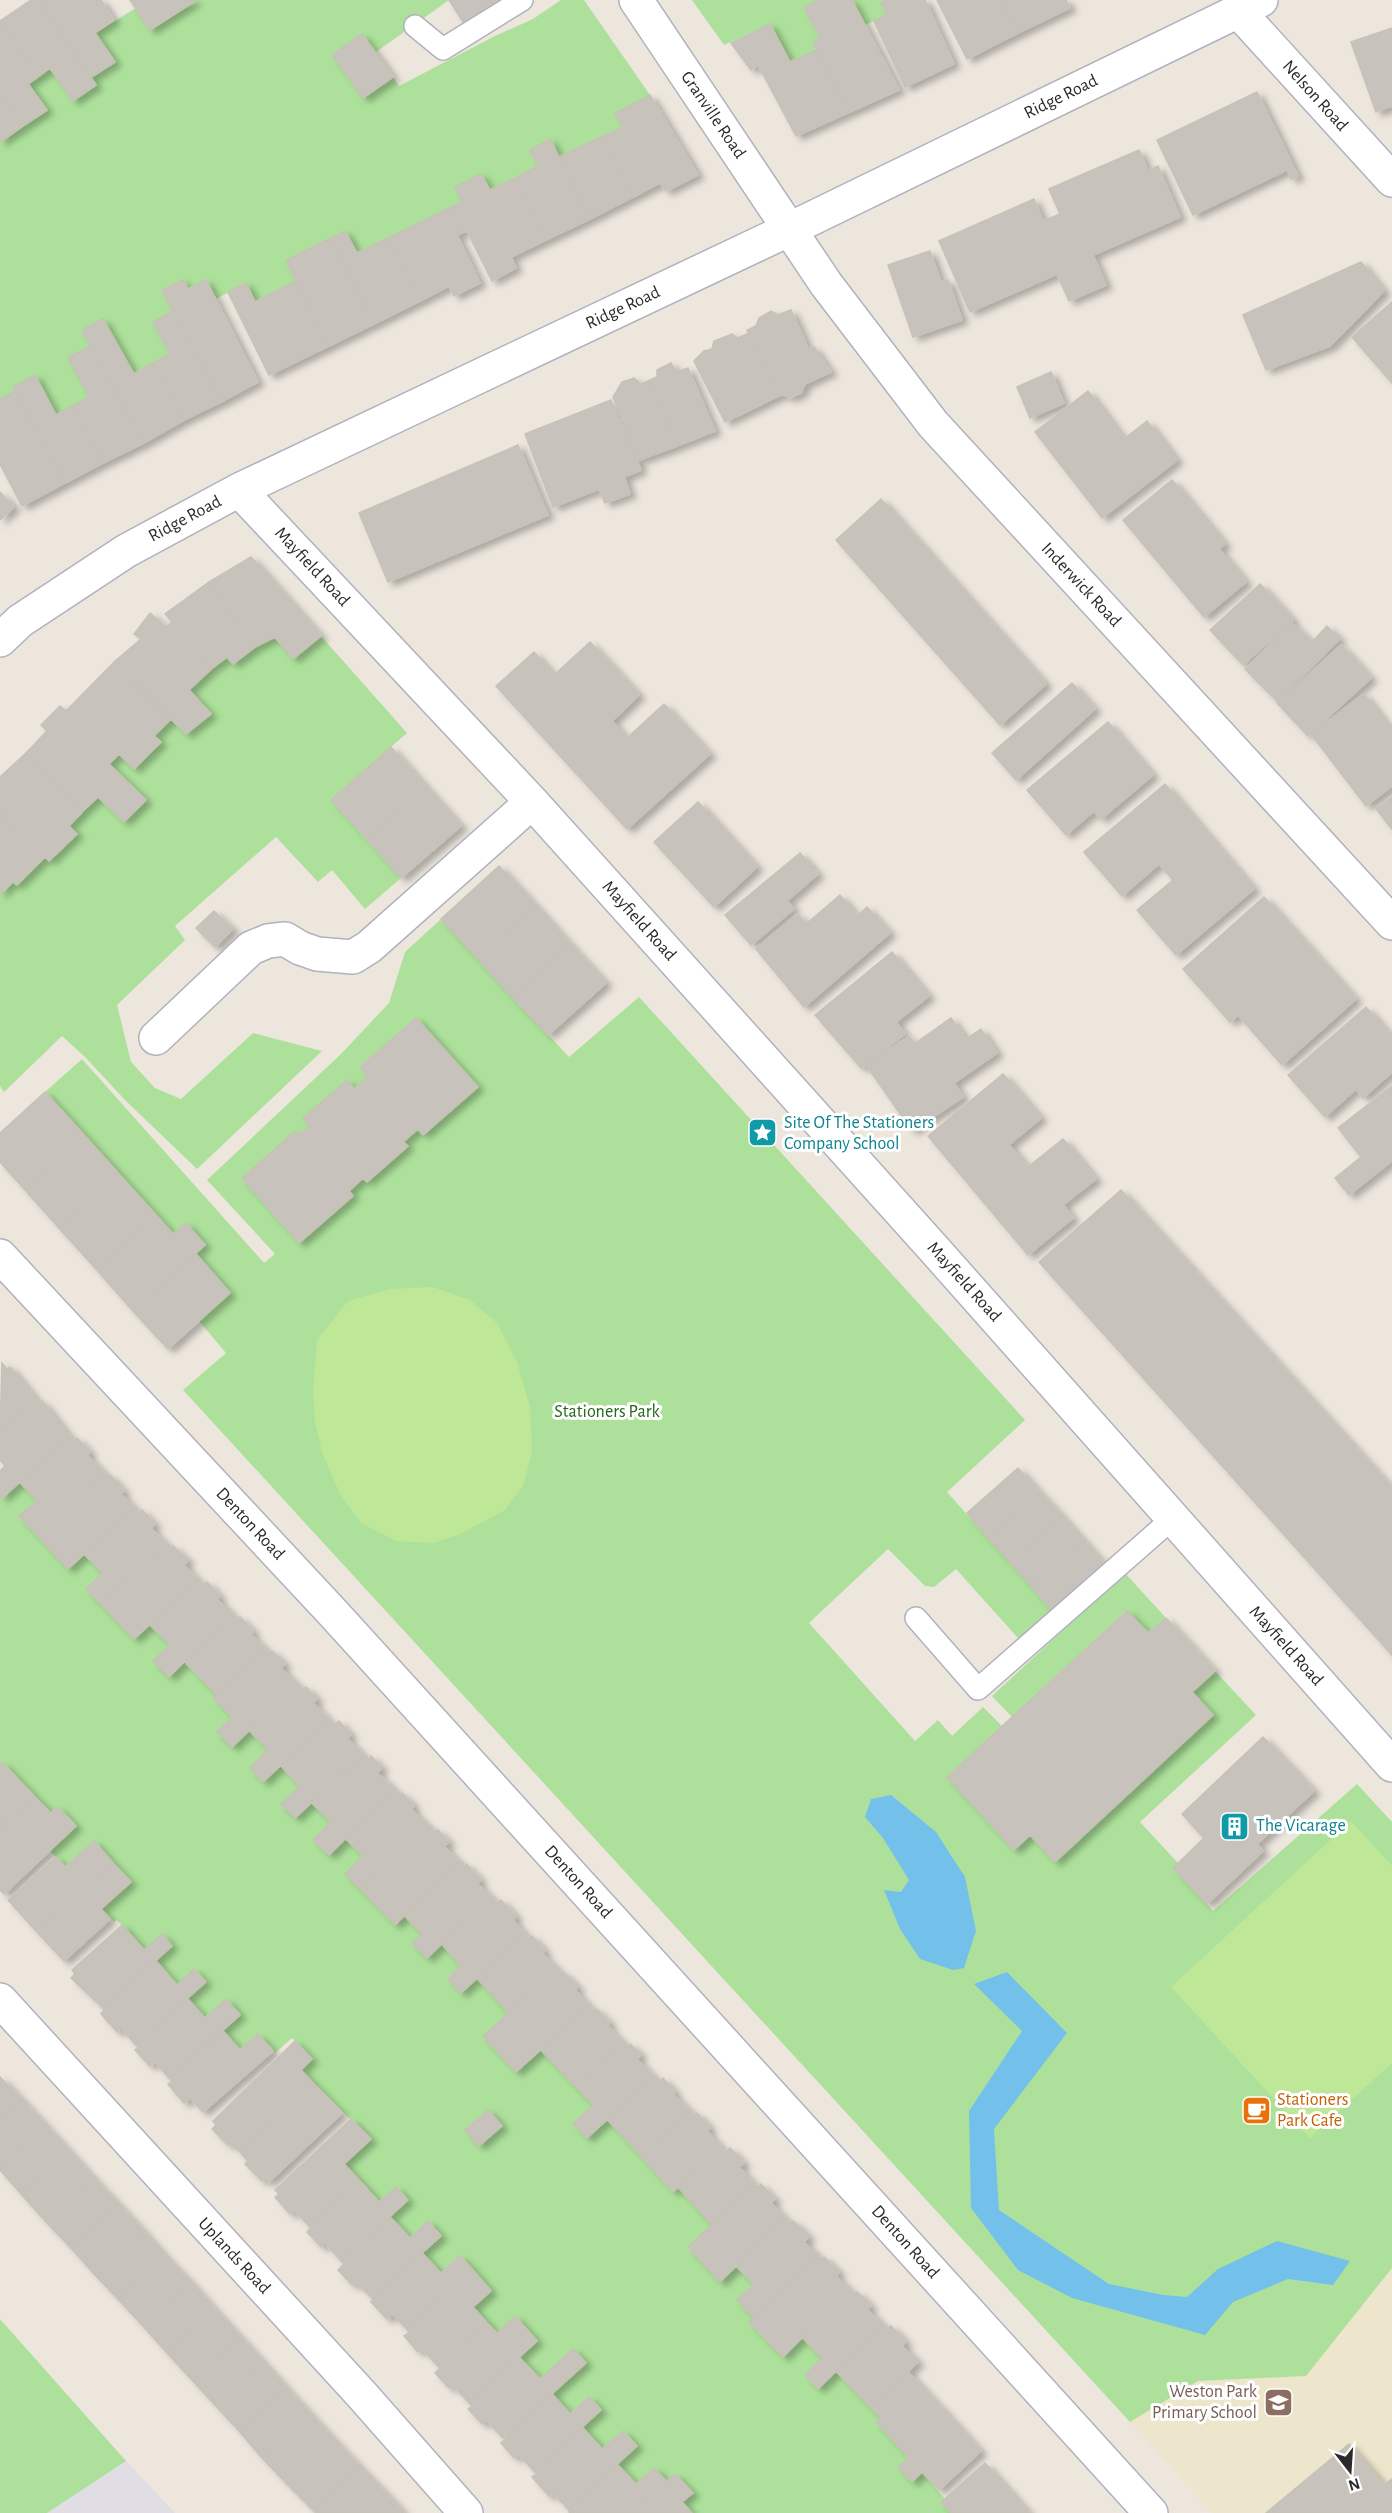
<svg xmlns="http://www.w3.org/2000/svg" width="1392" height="2513" viewBox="0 0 1392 2513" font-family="'Alegreya Sans',sans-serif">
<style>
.industrial{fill:#e0dde4}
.education{fill:#ede5cc}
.green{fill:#ade19b}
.pitch{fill:#bee797}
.water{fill:#73c0ea}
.building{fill:#c7c3bc;stroke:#c7c2b6;stroke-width:1.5;filter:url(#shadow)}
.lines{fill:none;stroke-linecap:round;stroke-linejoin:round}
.service-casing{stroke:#b0b2bd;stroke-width:24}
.minor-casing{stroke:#b0b2bd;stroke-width:36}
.service{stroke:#fff;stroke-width:21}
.minor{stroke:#fff;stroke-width:33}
.labels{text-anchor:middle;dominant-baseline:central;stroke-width:6;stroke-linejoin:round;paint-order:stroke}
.street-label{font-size:18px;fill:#2a2a2a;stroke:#fff}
.culture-label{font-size:18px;fill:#0d838f;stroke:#fff;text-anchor:start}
.park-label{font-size:18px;fill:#25651c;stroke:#fff}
.food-label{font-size:18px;fill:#c56008;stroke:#fff;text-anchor:start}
.education-label{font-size:18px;fill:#785e54;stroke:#fff;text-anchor:end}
</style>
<defs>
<filter id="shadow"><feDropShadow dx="6" dy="4" stdDeviation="3" flood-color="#0004"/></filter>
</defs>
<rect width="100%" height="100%" fill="#ece6dd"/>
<path class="industrial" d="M126 2461 175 2513H47Z"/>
<path class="education" d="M1392 2268V2513H1212L1130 2422 1198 2381 1306 2376Z"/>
<path class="green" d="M194 0H449L376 52 399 86 493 37 533 19 561 0H584L650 95 615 113 623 128 559 157 550 140 530 150 538 166 490 190 481 174 462 202 357 253 345 231 286 260 296 281 255 302 245 283 216 299 206 280 188 289 183 280 163 290 173 311 153 322 170 354 134 374 103 319 82 330 91 346 68 357 89 397 56 415 35 376 13 387 16 391 0 399V142L46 110 28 84 50 68 73 101 96 85 90 78 114 62 95 33 136 8Z
M692 0H818L804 8 820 38 813 42 816 50 790 62 770 24 724 45Z
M852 0H888L882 3 887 15 865 25Z
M321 636 407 733 331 800 401 878 365 909 332 870 318 882 276 837 175 926 185 940 117 1005 131 1062 155 1088 181 1099 253 1033 322 1051 197 1169 125 1100 85 1057 62 1036 4 1092 0 1086V894L13 882 17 885 45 857 49 861 76 834 69 826 98 797 124 822 146 801 109 764 119 754 135 769 161 742 154 736 172 718 186 734 211 714 189 690 227 657 234 664 255 647 275 637 293 658Z
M441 919 569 1057 639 997 1025 1420 947 1492 1052 1610 1019 1639 956 1569 934 1587 925 1586 888 1549 809 1623 915 1741 938 1720 952 1736 983 1707 1002 1726 947 1777 1014 1849 1030 1835 1055 1862 1096 1824 1192 1692 1215 1671 1256 1715 1140 1822 1178 1863 1173 1868 1213 1911 1357 1784 1392 1822V2268L1306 2376 1198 2381 1130 2422 183 1390 226 1353 199 1321 230 1292 196 1254 205 1245 186 1223 173 1234 45 1092 82 1059 264 1263 275 1254 207 1180 341 1054 389 1003 405 952Z
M20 1482 37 1501 20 1517 68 1568 84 1554 103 1573 86 1589 134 1639 150 1625 170 1645 153 1661 168 1676 184 1661 216 1694 213 1698 232 1717 217 1732 232 1747 249 1730 268 1750 250 1768 263 1782 281 1766 300 1786 282 1804 295 1818 312 1803 331 1822 314 1840 329 1855 345 1838 363 1856 346 1874 394 1924 404 1915 422 1934 413 1943 427 1958 442 1944 461 1966 448 1979 460 1993 477 1978 509 2013 484 2036 516 2072 541 2050 594 2105 573 2123 586 2138 607 2119 673 2191 678 2187 712 2225 688 2248 720 2281 736 2266 822 2358 805 2375 818 2389 836 2371 881 2417 909 2458 899 2467 922 2472 945 2499 941 2502 951 2513H692L682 2502 692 2492 676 2474 667 2482 636 2484 617 2464 637 2445 623 2431 602 2449 582 2427 601 2410 588 2397 570 2414 552 2394 585 2362 573 2349 540 2379 519 2357 537 2340 515 2316 497 2333 473 2307 491 2290 460 2256 441 2273 422 2253 441 2235 428 2221 410 2238 390 2217 407 2200 396 2187 379 2202 344 2164 370 2139 301 2070 312 2059 292 2038 275 2053 258 2035 240 2050 223 2031 240 2015 226 2000 205 2018 187 1998 194 1969 177 1985 156 1961 172 1946 162 1935 144 1950 117 1920 114 1922 101 1909 130 1882 94 1841 65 1867 50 1851 76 1826 58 1807 51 1813 3 1763 0 1765V1495L2 1497Z
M1125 1573 1166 1618 1148 1633 1126 1611 1012 1717 992 1696Z
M0 2319 126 2461 47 2513H0Z"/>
<path class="pitch" d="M433 1287 470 1300 497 1323 517 1362 530 1407 532 1452 523 1486 505 1510 458 1535 433 1543 396 1541 361 1523 340 1494 322 1452 315 1421 313 1391 317 1340 348 1301 390 1289Z
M1351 1821 1392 1866V2063L1310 2138 1171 1987Z"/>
<path class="water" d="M891 1795 936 1832 965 1877 976 1931 964 1968 953 1970 920 1959 900 1929 884 1890 901 1892 909 1880 883 1838 865 1817 871 1799Z
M1007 1972 1067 2033 994 2129 999 2210 1109 2284 1163 2295 1187 2297 1218 2269 1277 2241 1350 2261 1333 2285 1288 2279 1233 2302 1205 2335 1072 2298 1018 2270 971 2208 969 2111 1022 2031 974 1984Z"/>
<path class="building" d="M31 0H39L96 85 73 101 50 68 38 77 0 21Z
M39 0H101L114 20 95 33 115 62 90 78Z
M130 0H194L195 1 150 30Z
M449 0H502L465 25Z
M818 0H852L899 90 850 112 813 42 820 38 804 7Z
M888 0H925L954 64 905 87 874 21 887 15 881 3Z
M937 0H1001L1018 33 967 59Z
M1001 0H1066L1070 8 1018 33Z
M0 21 38 77 28 84 47 110 23 126 0 93Z
M770 24 790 62 816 50 850 112 796 136 758 65 751 70 731 43Z
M1392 28V106L1376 112 1351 42Z
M362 34 393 77 363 98 332 55Z
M1257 92 1298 176 1291 179 1287 170 1193 215 1157 140Z
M0 93 23 126 0 142Z
M650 95 698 175 666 191 660 183 633 197 603 136 623 128 615 113Z
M603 136 633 197 590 219 559 157Z
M550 139 590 219 546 240 515 178 538 166 530 150Z
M1139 150 1148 171 1158 166 1180 217 1093 255 1106 285 1069 301 1057 274 970 312 939 241 1034 199 1043 221 1060 214 1049 189Z
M481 174 490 190 515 178 546 240 511 257 516 268 492 281 467 231 461 233 449 208 462 202 455 187Z
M449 208 461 233 457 235 480 283 454 296 449 286 420 301 388 238Z
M345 231 357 253 388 238 420 301 374 324 331 238Z
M331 238 374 324 329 346 286 260Z
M930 251 941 282 948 280 962 320 913 337 888 265Z
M1361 262 1384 291 1330 346 1266 370 1243 315Z
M183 280 188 289 206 280 258 382 221 402 162 290Z
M296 281 329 346 269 375 228 292 246 283 255 302Z
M1392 302V383L1352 337Z
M791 310 808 348 814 347 831 372 805 384 801 393 790 398 783 394 779 396 747 330 756 326 759 318 771 311 778 315Z
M173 311 221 402 184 420 153 363 170 354 153 322Z
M103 319 134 374 153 363 184 420 144 443 82 330Z
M749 333 779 396 725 422 694 361 704 351 712 349 714 341 732 334 738 338Z
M91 346 144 443 103 463 72 406 89 397 68 357Z
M671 363 676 372 688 368 715 431 677 446 650 380 657 377V370Z
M1051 372 1064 403 1030 418 1017 387Z
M35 375 56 415 72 406 103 463 65 483 13 387Z
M634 378 641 384 650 380 677 446 639 460 613 397 622 382Z
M16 391 65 483 22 506 0 464V399Z
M1088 391 1124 439 1147 421 1177 460 1102 518 1035 432Z
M611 400 641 470 624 477 630 494 605 503 599 489 553 507 525 434Z
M518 445 548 515 388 582 359 513Z
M1172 480 1225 544 1219 549 1246 582 1204 617 1123 520Z
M0 492 14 507 0 520Z
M881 499 1046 684 1000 725 836 540Z
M251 557 321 636 293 659 275 637 255 647 209 582Z
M209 582 255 647 233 664 227 657 212 668 165 614Z
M1260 584 1293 620 1243 665 1210 630Z
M150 613 166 627 172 622 212 668 189 690 211 714 186 734 114 662 141 639 134 634Z
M1292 623 1312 642 1327 626 1340 639 1277 701 1245 669Z
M590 642 639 695 612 721 627 738 664 704 710 754 627 829 496 686 534 652 554 675Z
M1341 645 1371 678 1308 736 1277 703Z
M114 662 172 718 154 736 161 742 134 769 71 706Z
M1072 683 1095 709 1016 780 992 753Z
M1364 694 1392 731V786L1366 806 1311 734Z
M60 706 66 711 71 706 119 754 109 764 146 800 124 822 98 797 84 810 26 753 47 731 41 725Z
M1108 722 1153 775 1101 819 1094 811 1066 835 1027 790Z
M391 747 426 787 367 839 331 800Z
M26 753 84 810 69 826 77 834 49 861 0 813V777Z
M1165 784 1254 889 1176 955 1137 910 1173 880 1159 864 1122 896 1084 852Z
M426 787 461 826 401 878 367 839Z
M1392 797V829L1376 809Z
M698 802 757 867 714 907 654 842Z
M0 813 45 857 17 885 13 882 0 894Z
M800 853 818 874 787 901 794 909 751 945 725 915Z
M499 866 535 905 477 958 441 919Z
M840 895 857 916 867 907 890 933 804 1007 756 949 798 914 806 924Z
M1264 897 1356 999 1282 1065 1238 1015 1230 1022 1183 969Z
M535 905 570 944 512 997 477 958Z
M214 911 233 929 215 947 196 928Z
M570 944 606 983 548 1035 512 997Z
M892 952 929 996 896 1022 905 1034 861 1068 815 1015Z
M1366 1007 1392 1037V1072L1363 1098 1356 1089 1325 1117 1288 1075Z
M416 1018 478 1087 423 1135 418 1129 403 1142 408 1146 367 1182 363 1178 349 1191 353 1196 299 1243 242 1178 295 1131 299 1135 310 1126 303 1118 347 1080 354 1089 368 1077 360 1067Z
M951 1018 966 1039 981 1029 997 1053 954 1083 963 1097 912 1131 866 1065 909 1036 914 1044Z
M1003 1074 1041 1118 1009 1145 1028 1167 1063 1139 1096 1179 1063 1205 1073 1218 1028 1255 928 1136Z
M1392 1086V1161L1349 1195 1335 1178 1361 1157 1338 1128Z
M45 1092 85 1136 25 1190 0 1162V1133Z
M85 1136 119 1174 59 1228 25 1190Z
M119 1174 156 1215 96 1269 59 1228Z
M1121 1190 1392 1488V1655L1039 1262Z
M156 1215 173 1234 186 1223 205 1245 132 1310 96 1269Z
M196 1254 230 1293 168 1349 132 1310Z
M2 1363 7 1369 10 1367 36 1399 0 1433Z
M36 1399 40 1404 42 1401 70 1437 2 1498 0 1495V1471L5 1466 0 1460V1433Z
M70 1437 74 1441 77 1438 90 1452 87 1455 103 1472 36 1534 19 1516 37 1501 20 1482Z
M1018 1468 1040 1493 989 1539 967 1513Z
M103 1472 108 1477 110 1475 124 1491 121 1494 134 1508 68 1569 36 1534Z
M1040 1493 1062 1516 1010 1562 989 1539Z
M134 1508 139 1514 142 1510 155 1524 151 1528 166 1544 101 1604 86 1589 103 1573 84 1554Z
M1062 1516 1083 1540 1031 1586 1010 1562Z
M1083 1540 1104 1564 1052 1610 1031 1586Z
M166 1544 170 1548 173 1546 188 1560 184 1565 198 1580 134 1639 101 1604Z
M198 1580 204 1585 207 1582 220 1596 217 1599 232 1614 169 1677 153 1661 170 1645 150 1625Z
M1127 1611 1148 1633 1166 1618 1215 1671 1192 1692 1213 1715 1055 1862 1030 1835 1014 1850 947 1777Z
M232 1614 237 1621 240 1617 253 1631 251 1634 264 1648 216 1694 184 1661Z
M264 1648 269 1654 272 1651 285 1664 281 1668 297 1685 232 1747 217 1732 232 1717 213 1697Z
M297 1685 302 1690 306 1687 317 1699 313 1703 329 1720 263 1782 250 1768 268 1750 249 1730Z
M329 1720 334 1725 339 1721 351 1735 347 1738 363 1755 295 1818 281 1804 300 1786 281 1766Z
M1263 1737 1314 1791 1257 1844 1263 1851 1207 1904 1173 1868 1204 1838 1182 1814Z
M363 1755 368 1760 371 1756 382 1768 377 1773 395 1790 329 1855 313 1840 331 1822 312 1803Z
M3 1763 35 1797 0 1829V1765Z
M395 1790 400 1796 402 1793 414 1806 411 1809 427 1825 361 1889 345 1874 363 1856 345 1838Z
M35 1797 51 1813 58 1807 76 1826 4 1894 0 1890V1829Z
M427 1825 434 1832 438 1830 449 1842 444 1846 459 1862 395 1925 361 1889Z
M94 1841 113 1863 36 1931 8 1900 56 1857 65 1867Z
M459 1862 464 1867 466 1864 481 1880 477 1883 491 1897 427 1958 412 1943 422 1934 404 1915Z
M113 1863 131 1882 101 1909 110 1919 64 1961 36 1931Z
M491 1897 497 1904 501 1900 516 1916 513 1920 525 1934 461 1993 448 1979 461 1966 442 1944Z
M122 1925 144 1950 162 1934 172 1946 103 2008 71 1978 75 1974 72 1970Z
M525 1934 529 1938 532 1936 545 1951 542 1953 557 1969 509 2013 477 1978Z
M156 1961 177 1985 194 1969 206 1982 135 2044 121 2028 117 2032 101 2014 104 2010 103 2008Z
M557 1969 561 1974 563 1972 578 1987 575 1990 589 2006 516 2072 483 2036Z
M187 1998 205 2018 226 1999 240 2015 169 2078 155 2062 150 2066 135 2050 138 2047 135 2044Z
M589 2006 594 2010 596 2009 610 2023 607 2025 622 2042 575 2086 541 2050Z
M223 2031 240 2050 258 2034 273 2051 203 2112 190 2098 184 2103 168 2084 172 2081 169 2078Z
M295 2041 312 2059 301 2070 313 2083 240 2152 231 2143 228 2145 212 2129 216 2125 213 2121Z
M622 2042 627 2047 630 2044 641 2055 637 2059 654 2077 587 2138 573 2123 594 2105 575 2086Z
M0 2077 22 2100 0 2120Z
M654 2077 659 2082 663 2078 675 2092 673 2094 690 2111 641 2156 607 2119Z
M313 2083 342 2113 269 2182 265 2178 262 2181 245 2164 248 2161 240 2152Z
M22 2100 46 2126 0 2170V2120Z
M488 2110 502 2126 479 2146 465 2130Z
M690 2111 694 2116 697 2113 710 2128 707 2131 721 2147 673 2192 641 2156Z
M351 2119 371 2139 344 2164 359 2180 309 2226 294 2210 290 2214 275 2197 279 2194 275 2190Z
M46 2126 69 2151 22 2195 0 2170Z
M721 2147 725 2152 730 2148 744 2163 739 2167 754 2184 712 2225 678 2187Z
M69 2151 93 2178 46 2222 22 2195Z
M93 2178 118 2204 71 2248 46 2222Z
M359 2180 379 2202 396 2187 408 2200 341 2261 325 2243 321 2247 307 2232 311 2228 309 2226Z
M754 2184 758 2187 761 2184 775 2199 771 2203 785 2218 720 2282 688 2247Z
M118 2204 143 2231 95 2275 71 2248Z
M390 2217 410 2238 428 2221 441 2236 372 2298 356 2282 352 2285 338 2270 344 2264 341 2261Z
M785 2218 790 2224 793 2221 809 2237 804 2242 817 2255 754 2318 737 2300 754 2284 736 2266Z
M143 2231 165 2256 118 2299 95 2275Z
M422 2253 441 2273 460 2256 472 2269 407 2329 392 2314 387 2319 371 2302 373 2300 372 2298Z
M817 2255 821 2259 824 2257 839 2272 836 2276 850 2290 783 2357 749 2322Z
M165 2256 190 2282 142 2325 118 2299Z
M472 2269 491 2291 473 2307 486 2322 438 2366 422 2349 418 2352 404 2336 409 2333 407 2329Z
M190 2282 215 2310 167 2353 142 2325Z
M850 2290 855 2295 857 2292 871 2306 867 2309 883 2325 818 2389 805 2375 822 2358 802 2337Z
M215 2310 239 2336 192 2380 167 2353Z
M515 2316 537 2341 469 2403 453 2385 449 2388 435 2373 440 2368 438 2366 486 2322 497 2333Z
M883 2325 887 2329 891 2326 906 2342 902 2346 918 2362 871 2408 836 2371Z
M239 2336 262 2361 214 2404 192 2380Z
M573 2349 586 2363 503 2438 486 2420 482 2424 468 2409 472 2406 469 2403 519 2357 540 2379Z
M262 2361 286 2388 239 2431 214 2404Z
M908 2372 981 2451 939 2490 922 2472 912 2482 898 2467 909 2458 876 2422 881 2417 871 2408Z
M286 2388 310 2414 263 2459 239 2431Z
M552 2394 570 2414 589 2397 601 2410 534 2471 518 2454 514 2458 501 2443Z
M310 2414 334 2440 287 2484 263 2459Z
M582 2427 602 2449 623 2431 637 2446 568 2509 552 2492 549 2496 532 2477 537 2474 534 2471Z
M334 2440 359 2466 313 2510 287 2484Z
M1349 2444 1384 2485 1392 2479V2513H1266Z
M985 2463 1029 2513H951L941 2502Z
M617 2464 636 2484 654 2468 667 2482 633 2513H569L570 2512 568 2509Z
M359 2466 392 2500 378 2513H316L313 2510Z
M675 2474 693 2493 682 2502 692 2513H633Z
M392 2500 404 2513H378Z"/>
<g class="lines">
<defs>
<path id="service" d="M415 26 443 49 522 0
M916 1618 978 1689 1173 1518"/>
<path id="minor" d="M636 0 826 284 933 424 1392 923
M1238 11 1392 180
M239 490 532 802 934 1249 1392 1765
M0 640 20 621 126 551 239 490 790 229 1261 0
M156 1038 251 948 268 941 285 939 300 948 317 954 353 957 369 947 532 802
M0 1256 334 1614 1151 2513
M0 2000 362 2395 466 2513"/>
</defs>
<use href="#service" class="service-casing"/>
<use href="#minor" class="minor-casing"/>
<use href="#service" class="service"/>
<use href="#minor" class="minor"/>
</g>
<defs>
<symbol id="sight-square" viewBox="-11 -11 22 22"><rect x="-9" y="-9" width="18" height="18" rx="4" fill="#0f9aa8" stroke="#fff"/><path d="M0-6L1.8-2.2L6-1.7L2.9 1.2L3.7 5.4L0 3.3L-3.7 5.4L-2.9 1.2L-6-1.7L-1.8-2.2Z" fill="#fff"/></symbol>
<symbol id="building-square" viewBox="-11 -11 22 22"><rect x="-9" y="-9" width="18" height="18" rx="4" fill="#0f9aa8" stroke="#fff"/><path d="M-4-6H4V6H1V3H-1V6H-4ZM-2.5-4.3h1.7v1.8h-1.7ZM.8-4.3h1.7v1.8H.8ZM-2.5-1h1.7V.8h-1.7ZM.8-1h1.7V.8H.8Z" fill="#fff"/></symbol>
<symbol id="cafe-square" viewBox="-11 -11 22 22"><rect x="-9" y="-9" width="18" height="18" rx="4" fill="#e8710a" stroke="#fff"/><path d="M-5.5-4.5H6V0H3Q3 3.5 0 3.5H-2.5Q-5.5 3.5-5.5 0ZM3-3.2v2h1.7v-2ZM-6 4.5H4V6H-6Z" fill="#fff"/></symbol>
<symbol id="school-square" viewBox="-11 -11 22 22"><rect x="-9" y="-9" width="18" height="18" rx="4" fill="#8d6e63" stroke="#fff"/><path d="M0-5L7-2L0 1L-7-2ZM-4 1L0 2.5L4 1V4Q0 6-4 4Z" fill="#fff"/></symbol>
</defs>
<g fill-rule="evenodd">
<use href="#sight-square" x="746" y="1116" width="33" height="33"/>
<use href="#building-square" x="1218" y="1810" width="33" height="33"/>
<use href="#cafe-square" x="1240" y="2094" width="33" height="33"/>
<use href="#school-square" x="1262" y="2386" width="33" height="33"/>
</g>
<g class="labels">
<g class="street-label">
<text transform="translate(1315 96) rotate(48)">Nelson Road</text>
<text transform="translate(1061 97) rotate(-26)">Ridge Road</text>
<text transform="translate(713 115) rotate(56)">Granville Road</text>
<text transform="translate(623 308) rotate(-25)">Ridge Road</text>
<text transform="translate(185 519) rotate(-28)">Ridge Road</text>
<text transform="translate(312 567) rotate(47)">Mayfield Road</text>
<text transform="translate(1081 585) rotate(47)">Inderwick Road</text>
<text transform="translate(639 921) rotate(48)">Mayfield Road</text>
<text transform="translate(964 1282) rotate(48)">Mayfield Road</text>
<text transform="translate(250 1524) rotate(47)">Denton Road</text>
<text transform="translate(1286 1646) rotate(48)">Mayfield Road</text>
<text transform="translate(578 1882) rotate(48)">Denton Road</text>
<text transform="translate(905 2242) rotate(48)">Denton Road</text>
<text transform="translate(234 2256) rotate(47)">Uplands Road</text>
</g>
<g class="culture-label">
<text x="784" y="1123">Site Of The Stationers<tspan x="784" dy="21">Company School</tspan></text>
<text x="1256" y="1826">The Vicarage</text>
</g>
<g class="park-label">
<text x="607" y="1412">Stationers Park</text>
</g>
<g class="food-label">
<text x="1277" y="2100">Stationers<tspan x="1277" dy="21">Park Cafe</tspan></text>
</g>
<g class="education-label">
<text x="1257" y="2392">Weston Park<tspan x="1257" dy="21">Primary School</tspan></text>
</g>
</g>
<g transform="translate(1350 2471) rotate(163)" stroke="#ffffff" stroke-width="4.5" paint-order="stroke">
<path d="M0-4.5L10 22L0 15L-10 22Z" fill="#2a2a2a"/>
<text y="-9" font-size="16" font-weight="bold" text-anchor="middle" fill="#2a2a2a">N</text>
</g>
</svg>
